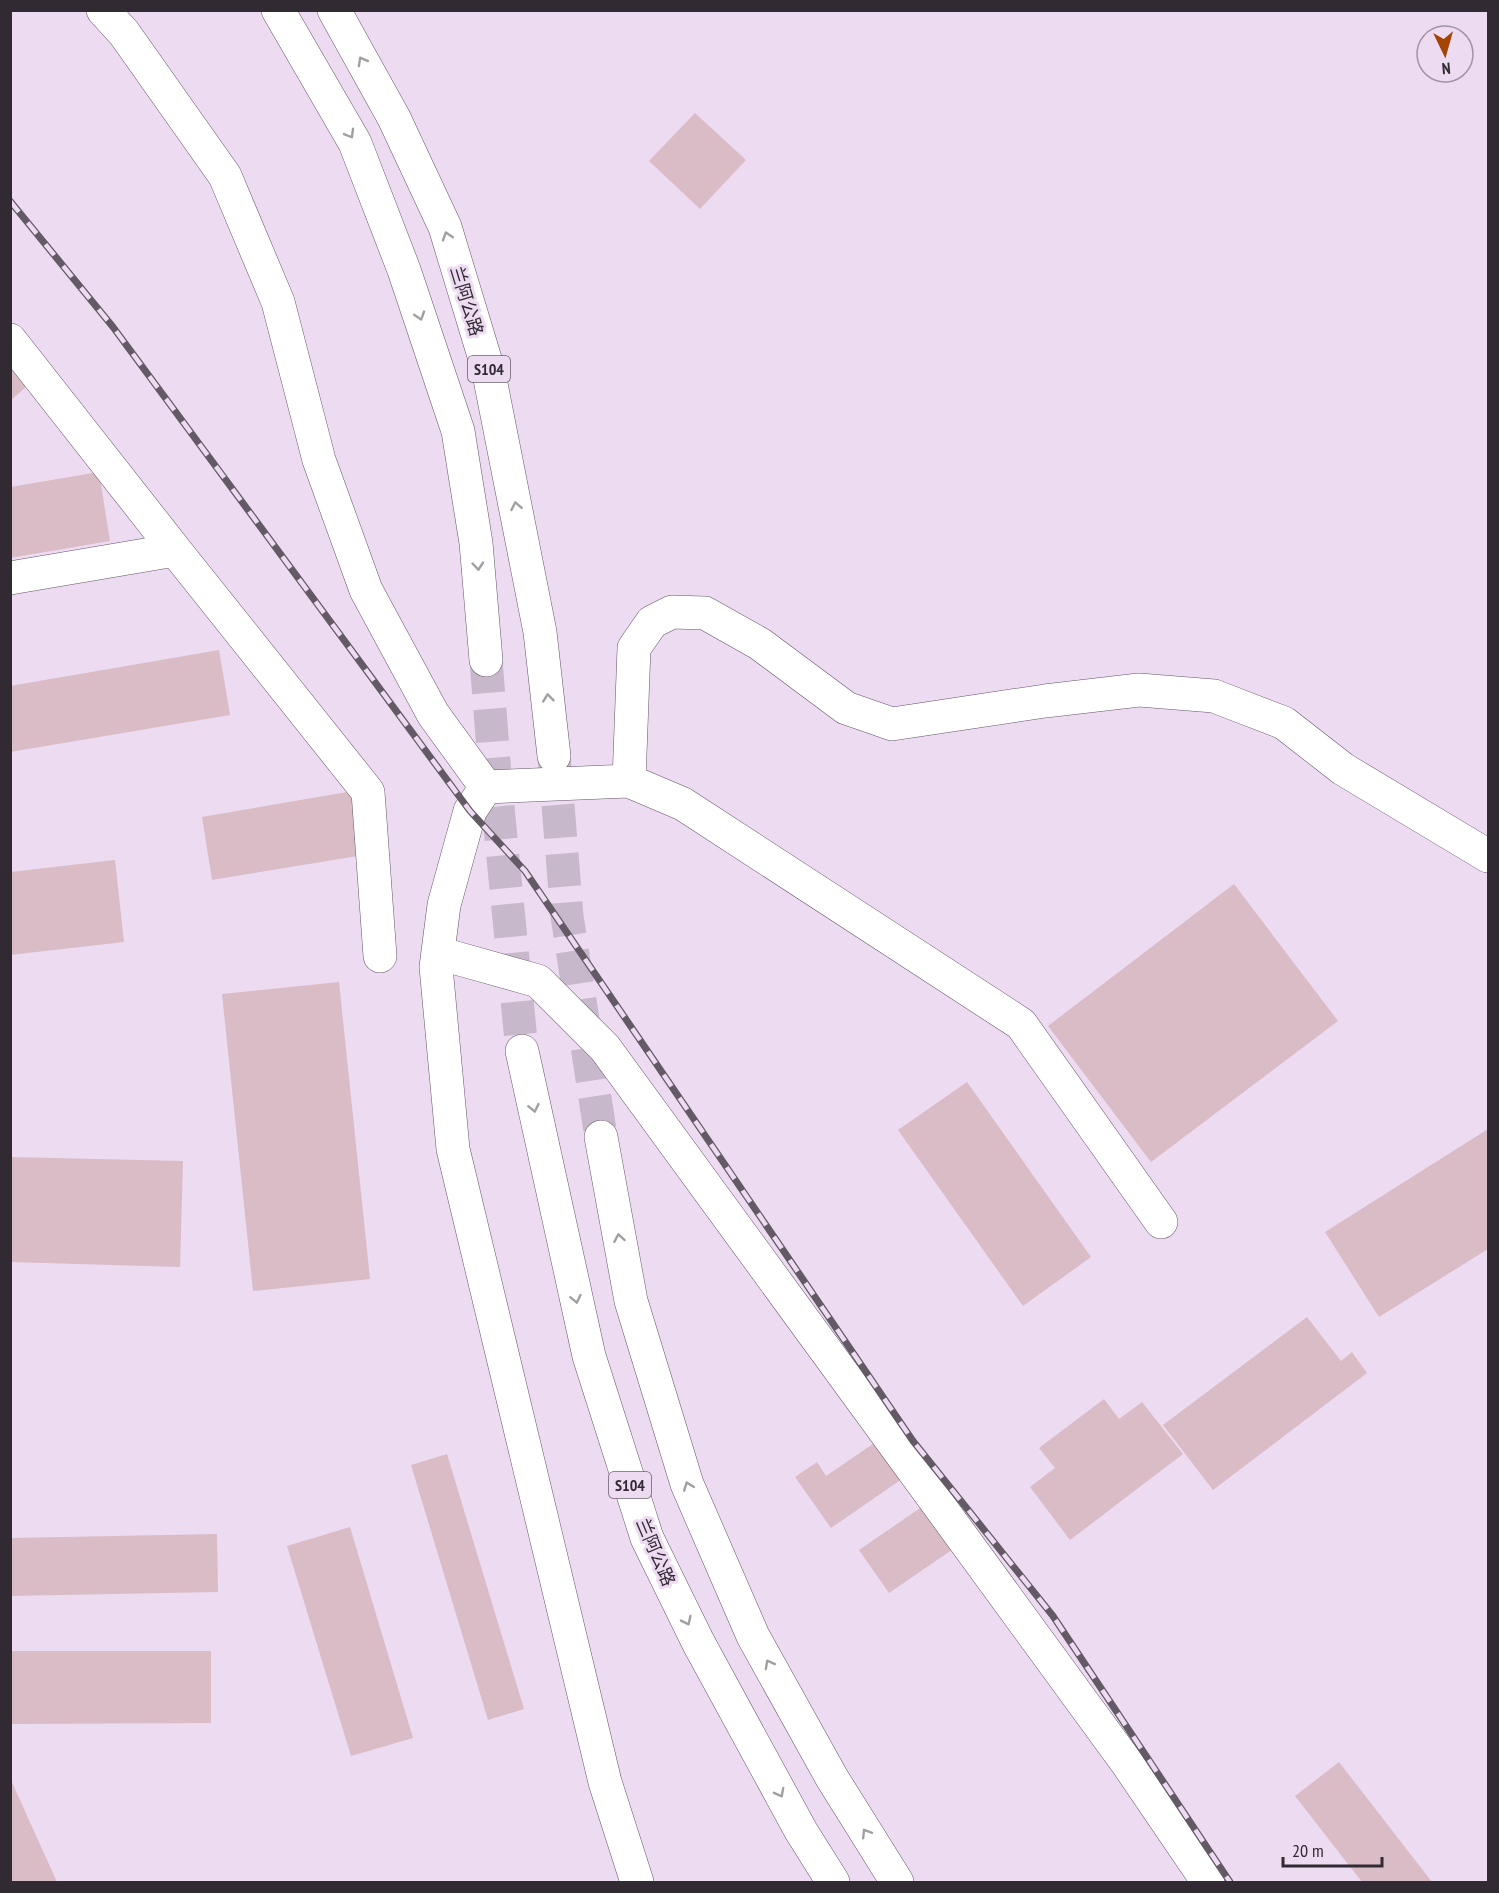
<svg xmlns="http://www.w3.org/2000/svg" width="1499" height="1893" viewBox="0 0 1499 1893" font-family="'PT Sans Narrow','Noto Sans SC',sans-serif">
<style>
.building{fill:#d9bcc6}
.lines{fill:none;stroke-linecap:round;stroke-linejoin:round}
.highway-tunnel{stroke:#c7b8cb;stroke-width:33;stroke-dasharray:33 16;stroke-linecap:butt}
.minor-casing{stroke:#645568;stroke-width:34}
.highway-casing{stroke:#645568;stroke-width:34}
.minor{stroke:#fff;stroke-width:33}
.highway{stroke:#fff;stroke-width:33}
.rail-casing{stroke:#645a66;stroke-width:7}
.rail{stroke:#eddbf1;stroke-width:4.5;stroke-dasharray:14;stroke-linecap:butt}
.oneway{stroke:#a29fa3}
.labels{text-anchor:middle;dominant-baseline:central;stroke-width:6;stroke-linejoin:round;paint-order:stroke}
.shield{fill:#eddbf1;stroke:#695f6c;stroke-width:1.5}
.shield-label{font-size:16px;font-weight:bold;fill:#312a33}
.street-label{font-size:18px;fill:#312a33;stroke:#eddbf1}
</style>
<rect width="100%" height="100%" fill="#eddbf1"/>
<path class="building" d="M695 113 746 160 700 209 649 161Z
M10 351 35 379 10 401Z
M99 472 110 541 10 558V487Z
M219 650 230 715 10 752V686Z
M353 791 364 855 212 880 202 817Z
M115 860 124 942 10 955V872Z
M1234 884 1338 1021 1151 1162 1048 1026Z
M339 982 370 1279 253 1291 222 994Z
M967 1082 1091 1257 1023 1306 898 1130Z
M1488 1129V1249L1379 1317 1325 1232Z
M10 1157 183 1161 180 1267 10 1262Z
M1307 1317 1341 1361 1352 1352 1367 1373 1213 1490 1163 1425Z
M1104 1399 1119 1419 1142 1402 1183 1454 1070 1540 1030 1487 1055 1468 1039 1448Z
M886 1435 912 1472 831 1528 795 1477 817 1462 826 1476Z
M447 1454 524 1709 488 1720 411 1465Z
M929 1502 959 1545 889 1593 859 1550Z
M350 1527 413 1738 351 1756 287 1546Z
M217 1534 218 1592 10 1596V1538Z
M10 1651H211V1723L10 1724Z
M1339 1762 1432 1882H1362L1295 1796Z
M10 1778 57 1882H10Z"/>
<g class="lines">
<path class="highway-tunnel" d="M486 660 496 787 522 1051
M554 756 567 916 601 1137"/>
<defs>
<path id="minor" d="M103 10 124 33 225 176 278 302 319 460 366 590 433 714 486 787 470 811 444 905 436 967 453 1149 605 1782 637 1882
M10 340 175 550
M10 578 175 550 368 792 380 956
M629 781 634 648 652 622 672 612 705 613 760 644 846 708 892 724 1045 701 1139 690 1214 696 1284 723 1343 769 1488 856
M486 787 629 781 683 804 1021 1024 1161 1222
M438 953 538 981 605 1048 1127 1763 1208 1882"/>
<path id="highway" d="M278 10 355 143 404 270 458 431 476 543 486 660
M334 10 394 118 445 227 488 369 540 632 554 756
M522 1051 589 1356 647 1538 698 1642 801 1831 833 1882
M601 1137 631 1301 687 1484 753 1636 832 1778 897 1882"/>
</defs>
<use href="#minor" class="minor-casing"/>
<use href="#highway" class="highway-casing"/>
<use href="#minor" class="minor"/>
<use href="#highway" class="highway"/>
<defs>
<path id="rail" d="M10 201 113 327 470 811 525 871 913 1441 1053 1616 1230 1882"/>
</defs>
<use href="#rail" class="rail-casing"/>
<use href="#rail" class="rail"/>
</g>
<defs><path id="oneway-chevron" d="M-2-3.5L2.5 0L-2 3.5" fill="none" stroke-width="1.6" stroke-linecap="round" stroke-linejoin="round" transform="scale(1.5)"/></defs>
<g class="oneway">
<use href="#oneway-chevron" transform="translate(362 61) rotate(-119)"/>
<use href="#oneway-chevron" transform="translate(350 134) rotate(60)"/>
<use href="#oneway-chevron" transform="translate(447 236) rotate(-108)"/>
<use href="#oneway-chevron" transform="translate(420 316) rotate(72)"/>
<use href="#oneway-chevron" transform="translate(516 506) rotate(-101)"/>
<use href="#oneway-chevron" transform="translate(478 566) rotate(85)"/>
<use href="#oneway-chevron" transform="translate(548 698) rotate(-96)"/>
<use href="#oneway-chevron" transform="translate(534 1108) rotate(78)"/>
<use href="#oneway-chevron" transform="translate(619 1238) rotate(-100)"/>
<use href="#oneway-chevron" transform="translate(576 1299) rotate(78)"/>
<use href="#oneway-chevron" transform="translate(688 1486) rotate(-111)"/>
<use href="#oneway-chevron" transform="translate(687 1621) rotate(64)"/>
<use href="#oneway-chevron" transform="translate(769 1664) rotate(-119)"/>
<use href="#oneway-chevron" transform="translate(780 1793) rotate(62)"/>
<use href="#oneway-chevron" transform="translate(866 1833) rotate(-122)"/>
</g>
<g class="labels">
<g class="shield">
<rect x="468" y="356" width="42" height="26" rx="4.5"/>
<rect x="609" y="1472" width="42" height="26" rx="4.5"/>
</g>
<g class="shield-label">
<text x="489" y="369">S104</text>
<text x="630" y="1485">S104</text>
</g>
<g class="street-label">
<text transform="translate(467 301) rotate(73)">兰阿公路</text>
<text transform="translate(656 1552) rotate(67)">兰阿公路</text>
</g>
</g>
<rect width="1499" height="1893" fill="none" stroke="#312a33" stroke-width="24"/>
<g transform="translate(1445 54) rotate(175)"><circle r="28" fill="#eddbf1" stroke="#a294a5" stroke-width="1.5"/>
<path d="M0-4.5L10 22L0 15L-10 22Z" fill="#a54302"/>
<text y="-9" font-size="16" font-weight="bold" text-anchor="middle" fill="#312a33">N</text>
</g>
<path d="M1283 1857v9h99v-9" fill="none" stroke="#312a33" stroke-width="3"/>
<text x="1292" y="1857" font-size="18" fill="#312a33" stroke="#eddbf1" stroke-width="4.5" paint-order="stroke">20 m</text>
</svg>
